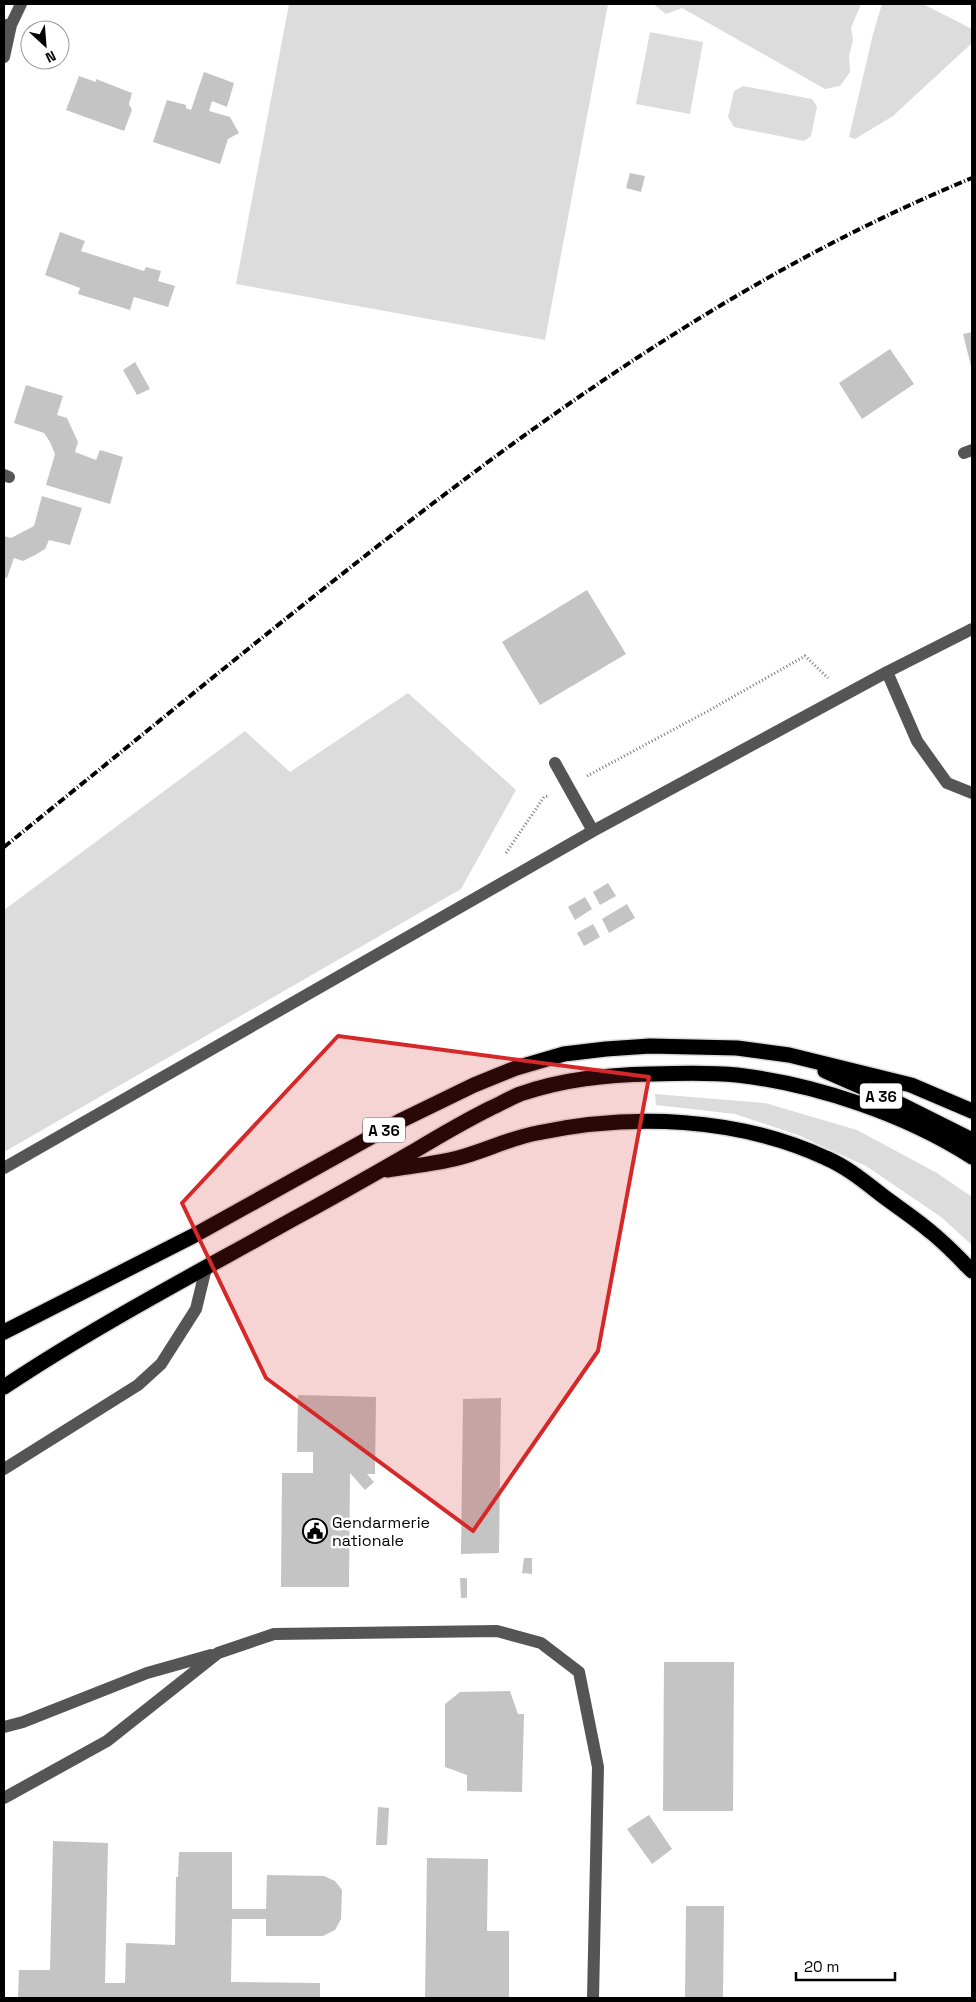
<svg xmlns="http://www.w3.org/2000/svg" width="976" height="2002" viewBox="0 0 976 2002" font-family="'Space Grotesk',sans-serif">
<style>
.green{fill:#dcdcdc}
.building{fill:#c4c4c4}
.lines{fill:none;stroke-linecap:round;stroke-linejoin:round}
.highway-casing{stroke:#dbdbdb;stroke-width:18}
.path{stroke:#777;stroke-width:3;stroke-dasharray:1 2.5;stroke-linecap:butt}
.minor{stroke:#555;stroke-width:12}
.highway{stroke:#000;stroke-width:15}
.rail{stroke:#000;stroke-width:4;stroke-dasharray:8 2.5 1 2.5;stroke-linecap:butt}
.marked{fill:#d62828;fill-opacity:0.2;stroke:#d62828;stroke-width:4;stroke-linejoin:round}
.labels{text-anchor:middle;dominant-baseline:central;stroke-width:5;stroke-linejoin:round;paint-order:stroke}
.shield{fill:#fff;stroke:#4c4c4c;stroke-width:1}
.shield-label{font-size:15px;font-weight:bold;fill:#000}
.poi-label{font-size:16px;fill:#000;stroke:#fff;text-anchor:start}
</style>
<rect width="100%" height="100%" fill="#fff"/>
<path class="green" d="M289 4H608L545 340 236 284Z
M653 4H861L851 28 853 40 849 56 850 72 840 86 825 89 682 8 666 14Z
M882 4H923L972 29V43L893 116 855 139 849 137 873 34Z
M650 32 703 42 690 114 636 104Z
M743 86 812 99 817 107 811 136 804 141 734 127 728 117 734 91Z
M408 693 516 790 461 889 4 1152V910L245 731 290 772Z
M655 1094 765 1103 857 1130 937 1173 972 1197V1245L941 1217 866 1166 798 1135 735 1114 656 1105Z"/>
<path class="building" d="M204 72 234 83 227 107 212 101 209 111 230 117 239 133 228 139 220 164 153 142 167 100 186 105V108L191 110Z
M79 76 96 82V79L132 93 129 104 132 110 124 131 66 110Z
M630 173 645 176 641 192 626 188Z
M60 232 85 241 81 251 144 271 146 267 161 271 158 281 175 286 168 307 134 297 130 310 78 294 80 288 45 275Z
M972 332V370L963 334Z
M890 349 914 384 862 419 839 383Z
M135 362 150 389 137 395 123 370Z
M26 385 63 396 57 415 67 418 78 442 75 452 96 460 100 450 123 457 110 504 46 485 55 454 50 442 44 433 14 423Z
M42 496 82 508 70 545 49 540 45 549 35 555 23 561 14 558 7 578 4 577V536L11 538 34 526Z
M587 590 626 654 540 705 502 642Z
M608 883 616 896 600 905 593 892Z
M585 897 592 909 575 920 568 907Z
M627 904 635 918 609 933 602 919Z
M593 924 600 937 584 946 577 933Z
M298 1395 376 1397 375 1474H367L374 1482 365 1490 350 1473 349 1587H281L282 1473H313V1452H297Z
M501 1398 499 1553 461 1554 463 1399Z
M524 1558H532V1574L522 1573Z
M460 1578H467V1598H461Z
M664 1662H734L733 1811H663Z
M510 1691 518 1714H524L522 1792 467 1791V1775L445 1767V1704L460 1692Z
M378 1807 389 1808 387 1845H376Z
M649 1815 672 1849 652 1864 627 1829Z
M53 1841 108 1843 105 1983H125L126 1943 175 1945 176 1877H178L179 1852H232V1909H266L267 1875 324 1876 335 1881 342 1890 341 1919 335 1930 323 1936H266V1919H232L231 1982 320 1983V1998H18L19 1970H50Z
M427 1858 488 1859 487 1931H509V1998H425Z
M686 1906H724L723 1998H685Z"/>
<g class="lines">
<defs>
<path id="highway" d="M825 1071 900 1104 972 1140
M387 1170C411 1166 435 1164 458 1158 485 1151 510 1138 537 1133 632 1113 737 1117 826 1158 847 1167 865 1182 883 1196 899 1208 916 1219 931 1232 946 1244 959 1258 972 1271
M4 1332 193 1236 400 1121 474 1085 516 1068 564 1054 606 1049 650 1046 737 1048 789 1055 911 1085 972 1111
M4 1387C97 1325 197 1273 295 1218 336 1196 376 1173 416 1150 441 1135 465 1121 491 1108 500 1104 510 1098 520 1094 564 1079 605 1075 651 1074 680 1073 708 1072 737 1075 815 1084 905 1114 972 1157"/>
</defs>
<use href="#highway" class="highway-casing"/>
<path class="path" d="M587 776 708 711 805 656 828 678
M506 853 544 797 548 796"/>
<path class="minor" d="M4 25H11L21 4
M4 57 11 25
M964 453 972 450
M4 475 9 477
M887 672 917 741 947 783 972 793
M555 763 593 831
M4 1168 593 831 887 672 972 629
M4 1469 138 1385 161 1364 196 1309 206 1268
M4 1727 23 1722 147 1673 211 1655
M4 1798 107 1741 218 1653 274 1634 497 1631 541 1643 579 1672 598 1767 593 1998"/>
<use href="#highway" class="highway"/>
<path class="rail" d="M4 847C113 759 222 669 332 582 531 424 736 275 972 178"/>
</g>
<path class="marked" d="M338 1036 649 1077 598 1351 473 1531 266 1378 182 1203Z"/>
<defs>
<symbol id="civic-ring" viewBox="-11 -11 22 22"><circle r="9.5" fill="#fff" stroke="#000" stroke-width="1.5"/><path d="M-.6-6.5H3V-4.5H.6V-3L4-1V1h2V6H-6V1h2V-1L-.6-3ZM-1.2 2.5V6h2.4V2.5Z" fill="#000"/></symbol>
</defs>
<g fill-rule="evenodd">
<use href="#civic-ring" x="301" y="1517" width="28" height="28"/>
</g>
<g class="labels">
<g class="shield">
<rect x="860" y="1083.5" width="42" height="25" rx="4"/>
<rect x="363" y="1117.5" width="42" height="25" rx="4"/>
</g>
<g class="shield-label">
<text x="881" y="1096">A 36</text>
<text x="384" y="1130">A 36</text>
</g>
<g class="poi-label">
<text x="332" y="1522">Gendarmerie<tspan x="332" dy="18">nationale</tspan></text>
</g>
</g>
<rect width="976" height="2002" fill="none" stroke="#000000" stroke-width="10"/>
<g transform="translate(45 45) rotate(154)"><circle r="24" fill="#ffffff" stroke="#999999"/>
<path d="M0-4L9 19L0 12L-9 19Z" fill="#000000"/>
<text y="-8" font-size="14" font-weight="bold" text-anchor="middle" fill="#000000">N</text>
</g>
<path d="M796 1972v8h99v-8" fill="none" stroke="#000000" stroke-width="2.5"/>
<text x="804" y="1972" font-size="15" fill="#000000" stroke="#ffffff" stroke-width="4" paint-order="stroke">20 m</text>
</svg>
